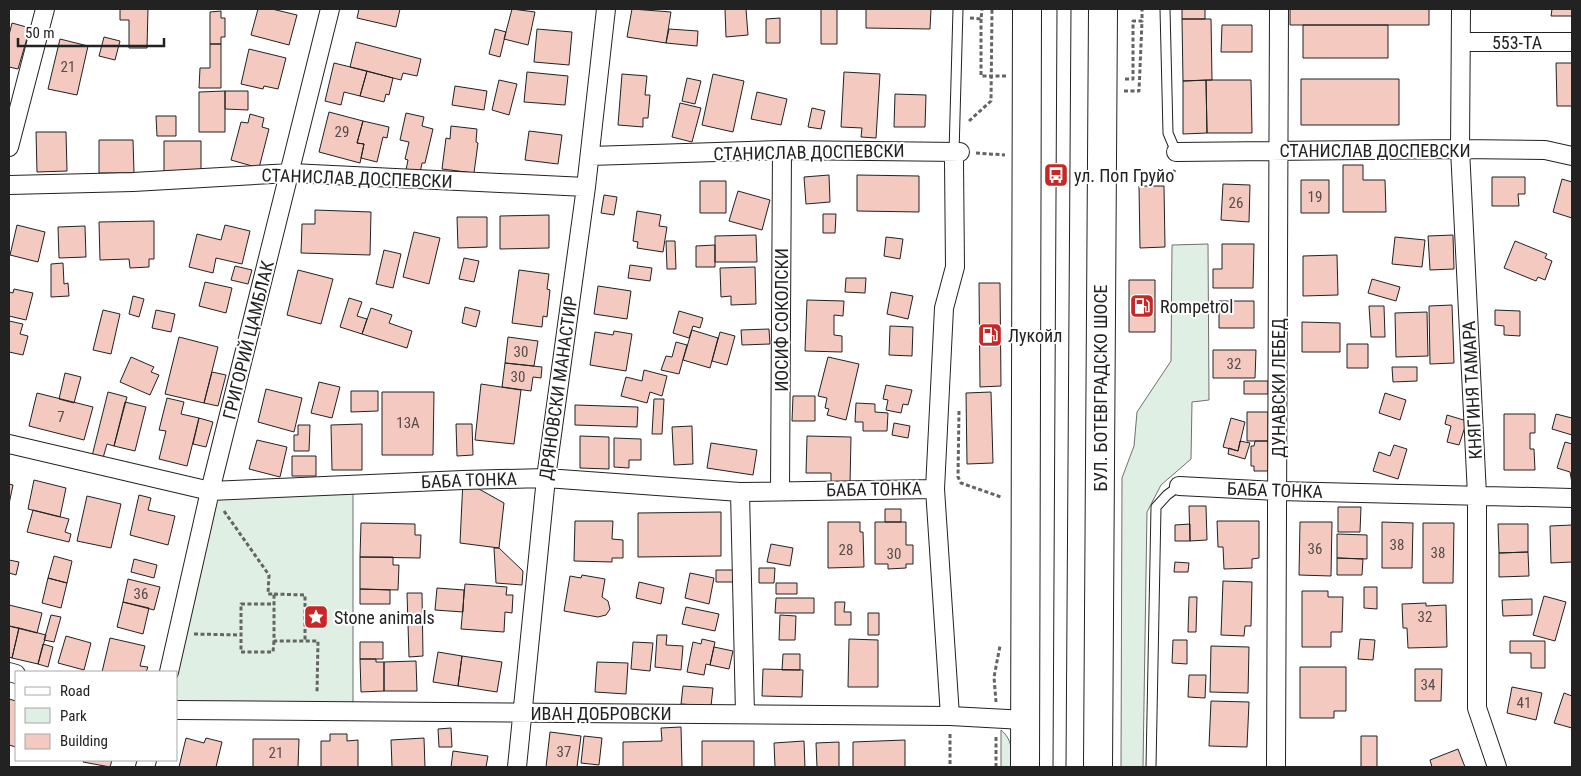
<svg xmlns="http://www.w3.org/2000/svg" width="1581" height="776" viewBox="0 0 1581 776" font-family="'Roboto Condensed',sans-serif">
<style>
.green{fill:#e0efe3;stroke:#6f6f6f}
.building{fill:#f3c9c0;stroke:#222}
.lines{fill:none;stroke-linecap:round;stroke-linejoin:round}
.lane-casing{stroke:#222;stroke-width:11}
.street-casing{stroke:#222;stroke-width:20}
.primary-casing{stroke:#222;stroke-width:30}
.path{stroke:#646464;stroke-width:3;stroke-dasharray:4 2.5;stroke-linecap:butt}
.lane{stroke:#fff;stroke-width:9}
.street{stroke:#fff;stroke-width:18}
.primary{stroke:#fff;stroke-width:28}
.tram{stroke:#222;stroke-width:1}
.labels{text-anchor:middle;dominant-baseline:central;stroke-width:4;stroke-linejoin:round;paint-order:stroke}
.number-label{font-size:15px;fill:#564c4a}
.street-label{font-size:18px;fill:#222;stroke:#fff}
.poi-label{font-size:18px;fill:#222;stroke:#fff;text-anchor:start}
</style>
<rect width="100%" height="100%" fill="#fff"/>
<path class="green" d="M1208 244 1209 400 1192 402 1191 459 1161 485 1147 512 1143 767H1121L1122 478 1134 446 1137 412 1171 361 1172 245Z
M353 485V712L176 710V672L210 491Z
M1001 730C1013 740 1012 753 1012 767H1001Z"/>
<path class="building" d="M120 9H148L147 48H129V20H120Z
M258 9H272L297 15 289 45 251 35Z
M359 9H400L396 27 357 18Z
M512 9 535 12 528 45 504 39Z
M632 9 671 12 666 43 627 37Z
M725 9H746L748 35 726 37Z
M821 9H837V44H821Z
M866 9H931L930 29 866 28Z
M1182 9H1205V19H1182Z
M1290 9H1429V25H1290Z
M1552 9H1572V16H1551Z
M221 11V18H225V37H221V44H210V12Z
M780 18V43H766V19Z
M1182 19H1211L1212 80 1183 81Z
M12 23 30 28 18 69 9 67V35Z
M1222 25H1252V52H1221Z
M1303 25H1388V58H1303Z
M495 29 506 32 500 57 489 54Z
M537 29 572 32 569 65 534 62Z
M669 29 698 31 697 46 666 43Z
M104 37 120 41 115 60 99 56Z
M60 39 88 46 77 95 48 89Z
M356 42 421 59 417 76 403 73 401 80 350 67Z
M210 44H221V88H199L200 68H210Z
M249 49 286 58 278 89 264 86 263 89 241 84Z
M334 63 367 71 360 96 344 92 341 105 325 101Z
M1556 63H1572V106H1557Z
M367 71 393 78 389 95 386 94 384 102 360 96Z
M527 72 568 76 565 105 524 102Z
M844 72 880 74 876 138 861 137 862 128 841 127Z
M622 74 647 76 645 95H650L648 118H643V127L618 125Z
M713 74 744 81 733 132 702 125Z
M687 78 701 81 695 104 682 101Z
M1301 79H1399V125H1301Z
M499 80 517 84 509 115 492 110Z
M1206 80 1207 133 1183 134V81Z
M1206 80H1251L1252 133H1207Z
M455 86 487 91 484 110 452 105Z
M225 91H248V110L225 109Z
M225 91V132H199V92Z
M757 92 787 99 781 125 751 119Z
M895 94 926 95 925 127H894Z
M680 103 701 108 692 142 672 137Z
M812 108 825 111 821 129 808 127Z
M329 112 363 121 357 143 364 144 360 163 319 152Z
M406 113 424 117 422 126 433 129 425 163H422L420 173 406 170 408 160 405 159 409 142 400 140Z
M250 114 264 118 262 127 269 129 259 168 231 160 241 122 248 123Z
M156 116H176V136H157Z
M363 121 389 127 387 138 383 137 377 162 361 158 364 144 357 143Z
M451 126 477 129 476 142 478 143 474 173 442 169 446 138 450 139Z
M529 131 562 135 558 164 525 160Z
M36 132H66L67 171 37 172Z
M99 140H133L134 173H99Z
M164 141H201V173L164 174Z
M1343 165H1363V180H1385L1386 212H1343Z
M829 175 830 202 806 204 804 177Z
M857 175 919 176V212L857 211Z
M1492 177H1525V194H1518L1519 206H1492Z
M1562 179 1572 182V218L1553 212Z
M1301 180H1329V213H1301Z
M700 181H726V213H700Z
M1223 184 1250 185 1249 222 1221 220Z
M1139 186H1164L1165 247 1140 248Z
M738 191 770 200 762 230 729 221Z
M604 195 617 197 614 215 601 213Z
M315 210 371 212 370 255 301 253 302 224H315Z
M637 211 661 215 659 226 667 227 663 252 637 248 638 242 633 241Z
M823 214H836L835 233H823Z
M549 215V248L500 249V216Z
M457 217H487V247L458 248Z
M154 221V259H149V267L130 268 129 259 100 260 99 222Z
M17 225 45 232 38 262 10 255Z
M225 225 250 231 242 264 216 258 213 273 189 267 197 234 221 240Z
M85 226 86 257 59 258 58 227Z
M414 232 440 238 429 284 403 277Z
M756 235 757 262H715V236Z
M1453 235 1454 269 1430 270 1428 236Z
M886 237 903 239 900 259 884 256Z
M1395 237 1425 240 1422 267 1392 264Z
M666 241H675L676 269H667Z
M1515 241 1547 254 1545 258 1552 261 1545 280 1538 277 1536 281 1504 268Z
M1222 244H1254L1253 288H1213V269H1222Z
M715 245V267H696V246Z
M384 250 401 254 393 288 376 284Z
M1337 255 1338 295 1303 296V256Z
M464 258 479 261 474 282 459 279Z
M63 263 64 284 68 283 69 296 51 297V264Z
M630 265 652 268 650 281 628 278Z
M235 266 252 270 248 284 231 280Z
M755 267 756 304 731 305V296L721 297 720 268Z
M298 270 333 279 321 324 287 315Z
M519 270 549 274 547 289 550 290 547 317 543 316 542 327 512 323Z
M846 278H866L865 293 845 292Z
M1372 279 1400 287 1396 301 1368 293Z
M1129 280H1155V332H1129Z
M205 282 232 288 226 313 199 306Z
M979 283H1000L1001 386 980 387Z
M598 286 631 291 627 319 594 314Z
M14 289 33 293 26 320 9 316V292L13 293Z
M891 292 913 296 908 319 887 314Z
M133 296 144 299 139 317 129 314Z
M349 298 362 302 357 316 367 319 362 334 340 327Z
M807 300 844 301 843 316 834 315V335L842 336V352L805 351Z
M1219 301H1254V328H1219Z
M1452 305 1454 363 1430 364 1429 306Z
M1369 306H1384L1385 337H1371Z
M465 307 480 311 476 327 462 323Z
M371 308 392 315 389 323 412 331 407 348 362 334Z
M103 310 120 314 111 354 93 350Z
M156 310 175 314 171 332 152 328Z
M1495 310 1520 311V336L1504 335V326L1495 325Z
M679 311 703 318 700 328 693 326 689 338 673 333Z
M1427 312 1428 356 1396 357 1395 313Z
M9 321 23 324 20 334 28 336 23 355 9 352Z
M1302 322 1340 323V352H1302Z
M890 326 913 327 912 356 889 355Z
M769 329 770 344 742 345 741 330Z
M692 330 718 338 710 368 683 360Z
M614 331 632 334 626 371 590 365 595 332 613 335Z
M720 332 735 336 727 365 712 361Z
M179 337 218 347 204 403 165 394Z
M508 337 538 341 534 366 505 363Z
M676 342 687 345 679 374 661 370 666 356 672 357Z
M1347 344H1368V368H1347Z
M1213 350H1256L1255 378H1213Z
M131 357 154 367 151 372 159 375 150 395 120 382Z
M828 357 859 364 846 420 827 415 829 409 825 408 827 398 818 396Z
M505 363 542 367 541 378 533 377 531 391 502 387Z
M1392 367H1417V381L1393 382Z
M644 370 667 376 662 396 650 392 647 403 621 396 626 377 642 381Z
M212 372 226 375 218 406 204 403Z
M65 373 81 377 74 403 59 399Z
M1244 381H1268V394H1244Z
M319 382 340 387 332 418 311 413Z
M481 384 521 390 514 444 475 440Z
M886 385 912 390 908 405 903 404 901 413 886 410 888 400 883 399Z
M266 389 302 398 294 432 258 422Z
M351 391H378V411L351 412Z
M108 392 127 397 114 446 107 444 103 458 92 456Z
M382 392H434L433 455H382Z
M991 392 993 463 967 464 966 393Z
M37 393 93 407 84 440 29 426Z
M1385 393 1406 400 1400 420 1379 413Z
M793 396H815V421H792Z
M167 398 184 402 181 414 199 418 187 466 159 459 166 431 159 430Z
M654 399H664L662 434H652Z
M125 402 146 407 135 451 114 446Z
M856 403 875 404V412L888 413 887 431H863V422H855Z
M575 405 638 407 637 427 575 425Z
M1247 412H1268V441H1247Z
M1504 414H1535V433H1530V449H1534L1535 470H1504Z
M1556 414 1572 418V435L1552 429Z
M1447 415 1467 421 1459 445 1447 442 1451 426 1445 424Z
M199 418 213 422 206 447 193 444Z
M1231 418 1245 422 1238 451 1223 447Z
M894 423 910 426 908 438 892 435Z
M362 424V470H332L331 425Z
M456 424H472L473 455 457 456Z
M298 425H310L309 451H294V435H298Z
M692 426 693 464 674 465 672 427Z
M580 436 609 437V469L580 468Z
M807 436 851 437 850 484 831 483V473H806Z
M614 438 641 439V460H629V468L614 467Z
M257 440 287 447 280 477 249 469Z
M1240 441 1250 443 1245 459 1228 454 1229 448 1238 451Z
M1255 441H1268V471H1254V466H1251V446H1254Z
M1565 442 1572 444V483L1570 472 1557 468Z
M711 443 757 450 753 475 707 468Z
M1394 445 1407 449 1398 479 1373 471 1379 452 1390 456Z
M292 456H316V476H292Z
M34 480 66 488 60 517 28 509Z
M463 480 504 503 499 548 460 543Z
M9 484 13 485 9 504Z
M139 495 151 498 148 510 175 516 168 545 130 535Z
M87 496 121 504 111 548 77 541Z
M1189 506H1206L1207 540 1190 541Z
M1338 507H1361L1360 532H1338Z
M885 509H901V522H885Z
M33 510 69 519 65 532 71 534 69 542 27 532Z
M721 512V556L638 557V513Z
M575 521H613L612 539 623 540V558H612V562L574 561Z
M1217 521H1259V558L1252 559V568L1224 569 1223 547H1218Z
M828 522H860V532H863L864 567 828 568Z
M875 522H906V545H913V564H906V568L888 569V564H875Z
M1300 522H1332L1331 576 1299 575Z
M1382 522 1413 523 1412 568H1382Z
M361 523 415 524V535H421L420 558 360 557Z
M1423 523H1454L1453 583H1423Z
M1190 524V541H1175V525Z
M1498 524H1528V552L1499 553Z
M1572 525V562L1551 563 1550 526Z
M1337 534 1367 535V559L1337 558Z
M771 544 793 548 790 566 767 562Z
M494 548H499L523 571 522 585 496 583Z
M1528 552 1529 576 1499 577V553Z
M54 556 72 561 67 583 48 578Z
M360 557H393V565H399L398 590 360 589Z
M1337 558 1363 559 1362 575H1337Z
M134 559 157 565 154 578 131 572Z
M9 560 19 562 16 575 9 573Z
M1175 562 1189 563 1188 572H1174Z
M759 568H775L774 583H759Z
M716 570H733V582H716Z
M690 573 714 578 709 604 685 598Z
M582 575 605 579 602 597 608 601 610 609 606 615 598 617 564 611 570 576 581 578Z
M48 578 67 583 61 608 42 603Z
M128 579 160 587 154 610 123 602Z
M1223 581 1252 582 1251 626H1245L1244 636 1221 635Z
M639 582 664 588 661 604 636 598Z
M776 583H797V594H776Z
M465 584 507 587 506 595H513L512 613 505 612 504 632 461 629Z
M1364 587H1377V609L1364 608Z
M437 588 464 590 463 612 435 610Z
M360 589 390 590V604H360Z
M1302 591H1328V597H1343L1342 632H1331V647H1302Z
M407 593H422L423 656 409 657Z
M1544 596 1566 602 1555 641 1533 635Z
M1189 597H1197L1196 632H1188Z
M776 598H814V613H775Z
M1532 599V615L1503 616 1502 600Z
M123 602 149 608 143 634 117 627Z
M835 602H845L844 612H851V625H835Z
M1426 603V606L1446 605 1447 647 1408 648 1407 628H1403L1402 604Z
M9 605 42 613 37 633 9 626Z
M686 607 719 614 715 631 682 624Z
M868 613H879V635H868Z
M51 615 61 617 54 642 44 640Z
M780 615 796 616 795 640H779Z
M9 626 19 628 12 658 9 657Z
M19 628 46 635 38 664 12 658Z
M657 635H667L666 645 683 646 681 670 655 667Z
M66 636 91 643 84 670 58 663Z
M110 638 145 646 140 666 148 667 146 672H102Z
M702 639 715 642 710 665 706 664 704 675 687 672 693 642 701 644Z
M849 639 878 640V687H848Z
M1360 639 1375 640 1373 660 1358 659Z
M1173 640H1187V664L1172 663Z
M1510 641H1545V668H1531V653H1510Z
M360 642H383V659H360Z
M633 642 653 643 650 671 631 669Z
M43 644 53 647 48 667 38 664Z
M1211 646 1249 647 1248 693 1210 692Z
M714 647 733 651 729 669 710 665Z
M438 652 462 656 458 686 433 682Z
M783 654H800V670H782Z
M462 656 502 662 497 692 458 686Z
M360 659H376V662H384V691L361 692Z
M416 661 417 691H384V662Z
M597 662 628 663 626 694 595 692Z
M1300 667H1346V711H1334V718H1300Z
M763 669 803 670 802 697 762 696Z
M1415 669H1442L1441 701H1415Z
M1189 675H1206L1205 698 1188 697Z
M683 686 713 688 711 706 681 704Z
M1512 687 1542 693 1536 720 1507 713Z
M1564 693 1572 696V728L1554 723Z
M9 699 16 701V747L9 745Z
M1211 701 1249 702 1247 747 1209 746Z
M681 727 682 767H623V742L662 741 661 728Z
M451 728 452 747H439L438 729Z
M550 732 581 736 577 767H546Z
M330 734H347V741L358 740V767H321V741H330Z
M584 736 602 738 599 765 581 763Z
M1361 736H1377V767H1361Z
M186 738 204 743 206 738 222 742 216 767H179Z
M424 738 425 767H392L391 740Z
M253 739H299L298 767H253Z
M905 740V767H853V742Z
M702 741H754V767H702Z
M804 741 805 767H775L774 743Z
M839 742V767H817L816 743Z
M1458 749 1465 767H1432L1430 760Z
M453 751 488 756 486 767H451Z
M84 760H118H112L110 767 83 762Z"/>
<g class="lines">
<defs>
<path id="lane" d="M1165 9 1168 133 1176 152
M954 153 958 9
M1151 767 1156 507 1167 495 1179 486"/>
<path id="street" d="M1461 9 1460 149 1477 495V708L1497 767
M1461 42H1572
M9 147 45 9
M1176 152 1460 149 1545 150 1572 156
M590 156 782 150 960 152
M9 185 133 182 291 173 586 187
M9 444 210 491 463 480 546 478 740 492 935 489
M1179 486 1278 491 1572 498
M780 490 782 150
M740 492 745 714
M9 672 16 674
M169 672 210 491 330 9
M176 710 950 716 1025 720
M950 716 935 489 944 308 955 267 954 161
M145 767 147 760
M517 767 546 478 586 187 606 9
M1276 767 1279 9"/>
<path id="primary" d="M1025 767 1027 9
M1098 767 1103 9"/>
</defs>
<use href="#lane" class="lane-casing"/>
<use href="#street" class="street-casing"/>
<use href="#primary" class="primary-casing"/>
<path class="path" d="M970 18 981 19 982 9
M981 19V76H1006
M1125 79H1133V21H1142V9
M1124 91H1139L1142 21
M969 121 991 101 992 9
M976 153 1005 155
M1168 183 1175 170
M959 411 958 477 961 483 1001 497
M224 511 269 575 268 594H274V641H318L317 693
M274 594 305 595V641
M194 634 241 635
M274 641 273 652H241V604H274
M996 702 994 677 1000 646
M950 734V767
M996 767V735"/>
<use href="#lane" class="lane"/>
<use href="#street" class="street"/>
<use href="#primary" class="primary"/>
<path class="tram" d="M1053 767 1057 9
M1066 767 1071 9"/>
</g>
<defs>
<symbol id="bus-square" viewBox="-11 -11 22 22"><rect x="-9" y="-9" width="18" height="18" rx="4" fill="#c62828" stroke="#fff"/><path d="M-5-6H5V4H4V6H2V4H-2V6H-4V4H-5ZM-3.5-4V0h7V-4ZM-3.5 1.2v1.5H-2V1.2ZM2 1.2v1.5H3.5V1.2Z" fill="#fff"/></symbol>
<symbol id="fuel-square" viewBox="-11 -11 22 22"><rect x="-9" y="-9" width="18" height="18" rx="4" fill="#c62828" stroke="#fff"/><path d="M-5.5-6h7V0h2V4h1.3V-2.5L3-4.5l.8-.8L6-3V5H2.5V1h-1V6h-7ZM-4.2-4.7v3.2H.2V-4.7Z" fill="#fff"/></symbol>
<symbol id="sight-square" viewBox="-11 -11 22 22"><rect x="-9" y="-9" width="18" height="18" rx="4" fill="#c62828" stroke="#fff"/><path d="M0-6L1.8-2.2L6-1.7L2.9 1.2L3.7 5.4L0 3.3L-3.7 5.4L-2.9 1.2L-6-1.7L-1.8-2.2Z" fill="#fff"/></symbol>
</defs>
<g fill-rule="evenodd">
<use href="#bus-square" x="1042" y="161" width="28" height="28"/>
<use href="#fuel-square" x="1128" y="292" width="28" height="28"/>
<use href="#fuel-square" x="976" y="321" width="28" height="28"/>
<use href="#sight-square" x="302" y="603" width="28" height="28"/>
</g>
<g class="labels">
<g class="number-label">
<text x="68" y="67">21</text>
<text x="342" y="132">29</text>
<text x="1315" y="197">19</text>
<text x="1236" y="203">26</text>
<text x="521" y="352">30</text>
<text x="1234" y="364">32</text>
<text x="518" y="377">30</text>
<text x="61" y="417">7</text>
<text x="408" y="423">13А</text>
<text x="1397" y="545">38</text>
<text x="1315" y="549">36</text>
<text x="846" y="550">28</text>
<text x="1438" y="553">38</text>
<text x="894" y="554">30</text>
<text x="141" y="594">36</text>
<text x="1425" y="617">32</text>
<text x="1428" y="685">34</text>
<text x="1524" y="703">41</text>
<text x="564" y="752">37</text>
<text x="276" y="753">21</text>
</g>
<g class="street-label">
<text x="1517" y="42">553-ТА</text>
<text x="1375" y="150">СТАНИСЛАВ ДОСПЕВСКИ</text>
<text transform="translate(809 152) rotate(-1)">СТАНИСЛАВ ДОСПЕВСКИ</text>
<text transform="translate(357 178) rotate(2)">СТАНИСЛАВ ДОСПЕВСКИ</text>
<text transform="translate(781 320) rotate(-90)">ИОСИФ СОКОЛСКИ</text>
<text transform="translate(248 340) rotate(-76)">ГРИГОРИЙ ЦАМБЛАК</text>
<text transform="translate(558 388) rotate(-82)">ДРЯНОВСКИ МАНАСТИР</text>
<text transform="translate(1100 388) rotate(-90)">БУЛ. БОТЕВГРАДСКО ШОСЕ</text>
<text transform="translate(1278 388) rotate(-90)">ДУНАВСКИ ЛЕБЕД</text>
<text transform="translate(1472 390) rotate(-93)">КНЯГИНЯ ТАМАРА</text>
<text transform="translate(469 480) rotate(-2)">БАБА ТОНКА</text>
<text transform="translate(874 489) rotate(-1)">БАБА ТОНКА</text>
<text transform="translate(1275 490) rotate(2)">БАБА ТОНКА</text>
<text x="601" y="713">ИВАН ДОБРОВСКИ</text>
</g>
<g class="poi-label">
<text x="1074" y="175">ул. Поп Груйо</text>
<text x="1160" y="306">Rompetrol</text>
<text x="1008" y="335">Лукойл</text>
<text x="334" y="617">Stone animals</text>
</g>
</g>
<rect width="1581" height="776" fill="none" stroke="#222222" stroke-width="20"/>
<rect x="15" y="671" width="162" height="90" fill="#ffffff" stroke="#a7a7a7"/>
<rect x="25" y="687" width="25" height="8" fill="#ffffff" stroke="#a7a7a7"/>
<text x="60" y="696" font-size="15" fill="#222222">Road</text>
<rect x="25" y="708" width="25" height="15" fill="#e0efe3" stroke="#a7a7a7"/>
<text x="60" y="721" font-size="15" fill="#222222">Park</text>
<rect x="25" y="734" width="25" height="15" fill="#f3c9c0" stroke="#a7a7a7"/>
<text x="60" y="746" font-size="15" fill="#222222">Building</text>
<path d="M18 38v8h146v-8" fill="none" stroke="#222222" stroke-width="2.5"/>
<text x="25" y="38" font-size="15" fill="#222222" stroke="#ffffff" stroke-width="4" paint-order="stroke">50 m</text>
</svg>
